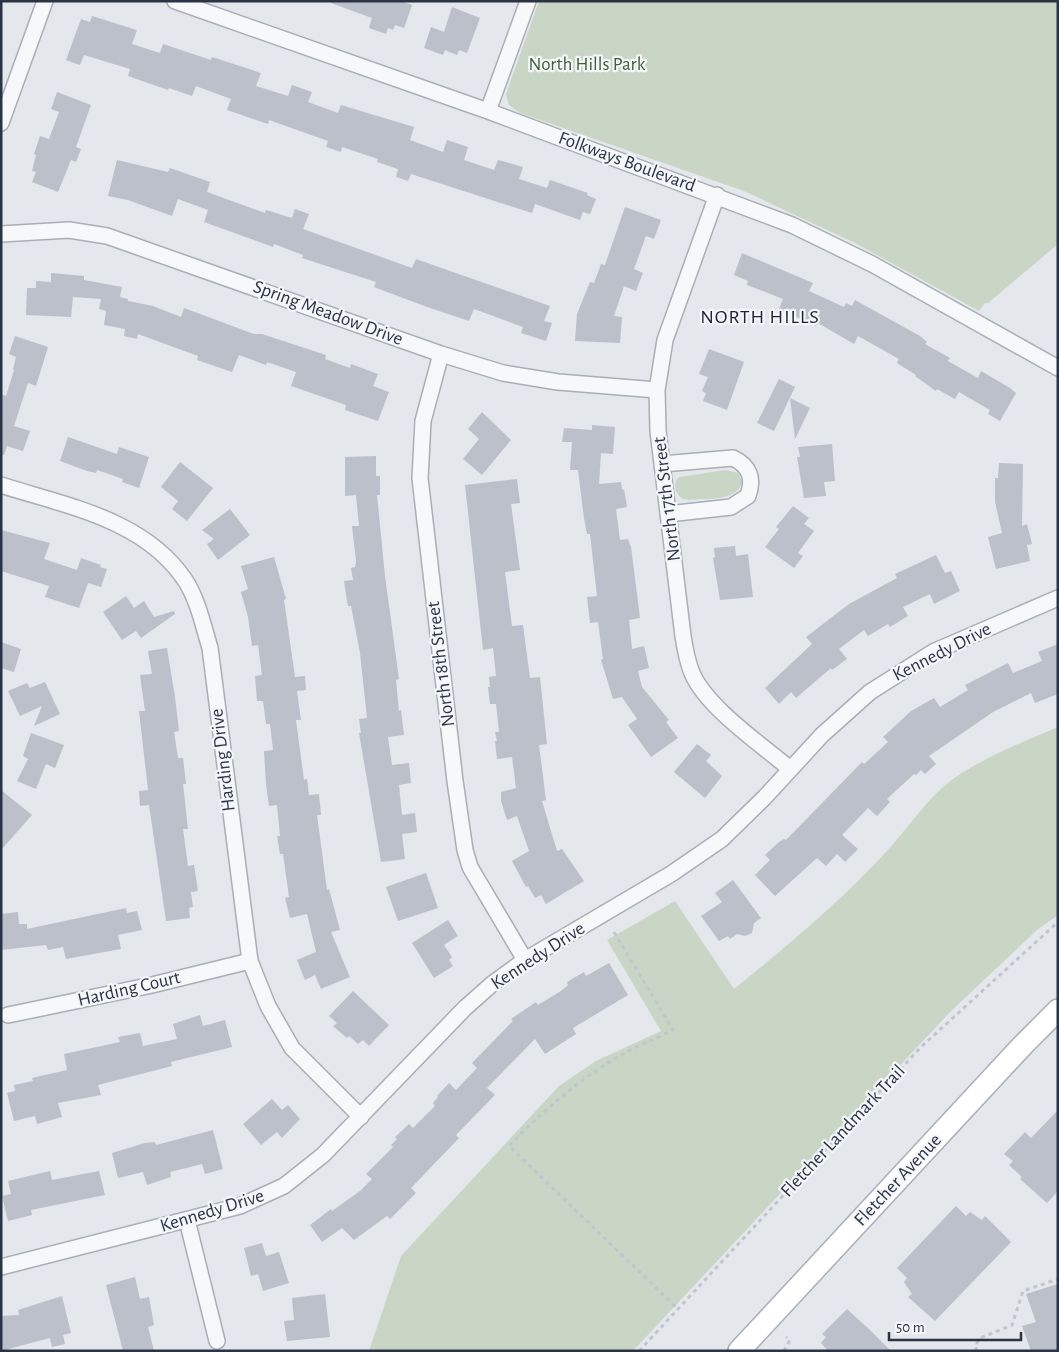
<svg xmlns="http://www.w3.org/2000/svg" width="1059" height="1352" viewBox="0 0 1059 1352" font-family="'Alegreya Sans',sans-serif">
<style>
.green{fill:#c9d6c5}
.building{fill:#bbc0ca}
.lines{fill:none;stroke-linecap:round;stroke-linejoin:round}
.minor-casing{stroke:#a9aeb7;stroke-width:18}
.secondary-casing{stroke:#a9aeb7;stroke-width:24}
.path{stroke:#c2c5cb;stroke-width:3;stroke-dasharray:4 4;stroke-linecap:butt}
.minor{stroke:#f7f8fa;stroke-width:15}
.secondary{stroke:#fff;stroke-width:21}
.labels{text-anchor:middle;dominant-baseline:central;stroke-width:4.5;stroke-linejoin:round;paint-order:stroke}
.park-label{font-size:19px;fill:#3f6138;stroke:#f4f6f9}
.street-label{font-size:19px;fill:#2b3445;stroke:#f4f6f9}
.neighbourhood-label{font-size:20px;letter-spacing:1px;fill:#1d2536;stroke:#f4f6f9}
</style>
<rect width="100%" height="100%" fill="#e4e7ec"/>
<path class="green" d="M539 1H1058V244L988 303H985L979 311 855 243 744 191 520 113 509 105 506 94Z
M726 470 738 473 742 481C739 502 705 498 688 500L681 498C675 492 672 484 679 477Z
M1058 727V915L1037 930 950 1012 633 1351H369L401 1256 559 1086 596 1061 661 1031 607 940 675 901 734 989C787 946 840 902 886 852 908 829 929 795 956 777 987 756 1023 742 1058 727Z"/>
<path class="building" d="M331 1H401L412 5 404 28 395 25 393 30 388 28 386 34 369 28 372 18 331 3Z
M452 7 480 18 467 53 459 50 457 55 445 50 443 55 424 48 431 27 444 32Z
M92 16 137 30 132 44 160 53 163 44 211 60 212 57 261 73 256 86 288 96 292 85 312 92 308 102 338 113 341 105 414 127 410 140 443 152 447 140 468 147 464 160 494 170 498 160 523 167 519 179 547 188 550 180 588 193 587 195 596 199 590 214 583 212 580 220 535 204 532 213 411 174 408 181 396 177 398 169 377 162 378 159 342 147 341 152 326 147 328 141 269 120 268 124 227 110 231 99 196 86 192 96 169 88 168 90 128 76 130 69 84 55 80 65 66 60 81 19 90 22Z
M57 92 91 105 76 147 81 149 76 162 71 160 58 192 32 182 36 172 32 171 36 155 34 154 40 136 49 139 59 112 51 109Z
M117 160 168 172 170 168 210 182 207 192 265 213 266 210 292 218 295 209 309 214 303 229 412 268 416 259 550 306 544 321 552 323 546 341 521 333 523 327 474 309 469 321 427 307 374 287 376 282 302 258 303 255 274 244 273 247 204 222 208 210 178 199 172 216 128 200 108 196Z
M625 207 661 220 654 239 646 236 634 269 643 273 636 291 624 286 614 316 622 317 620 343 575 341 577 314 590 282 594 283 601 264 605 265Z
M742 253 813 283 809 291 844 307 846 303 852 306 855 300 920 336 927 342 925 344 950 358 948 361 978 378 981 371 1010 388 1016 393 1000 421 988 414 990 410 959 392 955 399 937 389 936 391 915 376 916 375 897 363 899 359 858 336 854 344 818 323 816 326 779 309 783 299 747 285 748 281 734 275Z
M51 273 84 276V280L122 287 120 297 128 299V301L153 306 181 317 184 308 254 334H262L326 355 325 359 350 368 351 364 378 374 373 386 389 392 378 421 345 410 346 405 291 386 296 372 267 362 266 365 239 355 232 372 197 360 198 356 138 334 137 339 124 336 125 329 104 325 106 311 99 309 101 299 73 297 71 317 26 315 27 288H36V281L51 282Z
M15 336 48 347 36 386 28 383 14 426 30 431 23 451 7 446 4 455H1V394L6 396 14 370 13 369 16 357 9 354Z
M709 349 744 362 727 410 703 401 706 393 702 391 708 377 699 374Z
M779 379 795 387 774 431 757 423Z
M790 398 810 408 795 439Z
M482 412 511 440 482 475 463 459 479 439 468 429Z
M592 425 615 427 613 454 601 453 599 484 621 482 622 490 624 489 627 507 616 509 620 540 628 539 631 547 640 618 629 620 632 649 644 646 649 668 638 671 642 687 669 720 666 722 678 738 651 757 628 725 637 719 622 697 613 699 601 660 603 659 598 622 590 623 587 597 597 596 590 534H587L584 518 578 470H570L572 442H562L564 428 592 430Z
M68 437 117 454 119 447 149 457 139 488 122 482 123 479 97 470 96 473 87 471 60 461Z
M832 444 835 481 824 482 826 496 804 498 797 457H800L798 447Z
M376 456V476H380V495H377L385 576 399 679 396 680 399 711 401 710 404 735 388 737 392 765 409 763 411 783 399 785 402 815 415 813 417 832 402 834 405 859 381 862 359 733H361L359 719 367 718 360 653 351 606H348L347 601 344 581 353 580 351 568 355 567 356 561 352 526H359L356 495 345 496V457Z
M180 462 213 488 187 521 172 509 178 501 161 487Z
M999 463 1023 464 1022 526 1027 524 1032 544 1027 545 1030 561 996 569 988 537 1002 533 995 502V478H998Z
M517 479 520 503 511 504 520 570 505 572 512 626 523 625 530 678 540 677 547 744 539 745 546 800 542 801 557 851 562 849 584 881 546 904 541 895 535 898 528 886 526 887 512 861 529 851 517 816 507 820 501 801V792L516 788 512 757 497 759 495 741H497L495 732H499L496 704H490L488 687H490L489 677 496 676 493 648 483 650 465 485Z
M793 506 809 518 804 524 814 531 798 553 803 556 794 568 765 547 779 529 776 527Z
M230 509 250 535 218 560 207 544 214 539 202 530Z
M1 530 50 543 44 559 77 570 81 558 101 565 100 567 107 569 101 587 88 583 79 608 45 597 49 586 1 571Z
M735 546 736 556 748 554 753 597 720 600 713 558 715 557 714 548Z
M936 555 945 573 951 571 960 591 934 604 930 594 903 607 908 616 890 627 888 624 868 636 864 630 839 649 847 659 832 670 831 668 796 698 791 692 779 704 765 688 812 644 806 637 849 604 897 578 895 574Z
M274 557 286 599 284 600 295 677 305 676 306 690 297 691 301 720H296L304 780 307 779 309 795 319 794 321 815H317L327 890 329 889 340 930 331 932 350 977 321 989 315 975 305 980 297 960 316 952 307 914 290 918 285 898 289 897 283 854H280L277 836H280L277 805 269 806 266 784 264 751 273 750 270 724H266L263 701H257L255 676 262 675 258 645 252 646 248 617 241 592 248 589 241 566Z
M126 596 134 608 144 601 154 617 174 611 175 614 141 638 136 631 122 640 103 612Z
M1 642 21 649 14 672 1 668Z
M1058 644V694L1035 703 1031 693 993 712 929 756 936 764 925 774 921 770 916 775 914 774 887 799 890 802 877 816 868 808 842 835 858 849 845 862 837 854 826 866 817 858 775 896 755 875 770 860 765 855 779 842 784 839 786 840 862 762 864 764 888 742 883 737 911 711 934 698 940 707 968 690 965 685 1008 663 1013 673 1042 661 1038 652Z
M167 648 175 697 179 731 174 732 178 758H183L186 784H183L188 829H183L188 866 194 865 198 891 191 892 193 907 189 908 190 918 166 921 149 805 140 806 139 791 148 790 139 711H145L140 675 152 674 148 651Z
M45 682 60 714 34 726 42 706 20 716 8 691 27 683 30 688Z
M31 733 64 745 55 768 46 764 36 789 17 781 28 759 23 756Z
M697 744 711 755 706 761 722 776 705 798 674 772Z
M1 790 32 815 1 850Z
M426 873 438 908 398 921 386 887Z
M733 880 761 918 754 923 752 933 745 936 737 934 730 939 728 936 719 941 701 916 722 902 715 893Z
M126 908 127 913 137 911 142 930 118 935 121 949 66 959 63 947 48 950 46 945 1 950V914L18 912 19 924H27V929Z
M448 920 458 936 444 945 452 957 449 960 453 966 434 978 412 943Z
M609 963 628 995 573 1028 576 1034 545 1054 535 1039 487 1088 495 1095 456 1135 459 1138 411 1188 416 1193 390 1219 387 1216 354 1240 342 1228 322 1242 310 1225 331 1209 332 1211 360 1191 372 1179 366 1174 393 1147 391 1145 397 1139 395 1137 409 1124 413 1128 435 1106 433 1103 438 1097 437 1096 449 1083 456 1090 477 1068 472 1063 513 1021 511 1019 536 1002 538 1005 561 991 568 985 567 982 584 972 586 976Z
M353 991 389 1025 369 1046 363 1040 358 1044 349 1036 347 1038 333 1026 337 1023 329 1016Z
M200 1015 203 1026 225 1020 232 1047 171 1062 172 1066 98 1085 101 1095 58 1103 62 1117 37 1124 35 1116 14 1121 7 1093 15 1091 14 1085 33 1081 32 1078 67 1070 64 1054 120 1042 118 1037 140 1033 143 1046 177 1039 173 1024Z
M272 1099 282 1110 288 1105 300 1119 282 1138 277 1132 261 1145 243 1124Z
M1058 1110V1191L1047 1203 1020 1179 1022 1177 1009 1165 1013 1161 1004 1154 1025 1132 1031 1138Z
M213 1130 223 1169 205 1174 202 1164 170 1172 171 1177 147 1185 143 1172 118 1178 112 1153 145 1143 155 1142 156 1145Z
M50 1171 52 1180 99 1171 105 1195 31 1210 32 1215 8 1221 2 1196 11 1194 8 1181Z
M956 1206 966 1216 970 1212 982 1220 985 1216 1011 1242 935 1321 908 1297 912 1294 904 1282 907 1278 897 1268Z
M262 1243 266 1256 279 1252 289 1283 263 1291 258 1274 251 1276 244 1248Z
M135 1277 140 1299 149 1297 154 1325 148 1327 154 1351H123L106 1285Z
M1058 1284V1351H1031L1022 1326 1036 1322 1026 1294Z
M325 1294 330 1337 287 1341 284 1321 294 1320 292 1298Z
M62 1296 71 1333 63 1335 65 1344 52 1347 50 1338 1 1351V1316L19 1315 18 1310Z
M847 1309 871 1331 891 1351H828L821 1343 826 1337 822 1334Z"/>
<g class="lines">
<defs>
<path id="minor" d="M175 1 488 111 792 225 872 264 1058 368
M488 111 528 1
M1 123 45 1
M717 195 665 340 657 390 658 431 683 636C685 649 687 661 692 673 707 708 761 744 790 769
M1 234 69 230 107 236 441 354 503 373 558 382 657 390
M441 354 423 421 420 478 455 781 465 850 470 867 525 960
M662 464 733 458C750 466 754 479 748 496L731 507 668 514
M1 485C66 506 144 519 185 580 198 600 203 625 210 648L250 961 268 1006 292 1048 361 1117
M8 1015 152 985 250 961
M187 1220 217 1341
M1 1267 240 1206 284 1186 323 1155 465 1008 492 984 525 960 671 874 722 839 765 797 822 735 870 692 933 652 1058 598"/>
<path id="secondary" d="M739 1351 1023 1045 1058 1010"/>
</defs>
<use href="#minor" class="minor-casing"/>
<use href="#secondary" class="secondary-casing"/>
<path class="path" d="M614 932 673 1030C655 1039 637 1046 621 1055 579 1079 542 1112 509 1146L678 1309
M639 1351 921 1047 1058 922
M784 1351 790 1340 786 1337
M977 1351 975 1346 980 1338 1012 1325 1023 1291 1058 1279"/>
<use href="#minor" class="minor"/>
<use href="#secondary" class="secondary"/>
</g>
<g class="labels">
<g class="park-label">
<text x="587" y="64">North Hills Park</text>
</g>
<g class="street-label">
<text transform="translate(627 162) rotate(20)">Folkways Boulevard</text>
<text transform="translate(328 313) rotate(20)">Spring Meadow Drive</text>
<text transform="translate(667 499) rotate(-97)">North 17th Street</text>
<text transform="translate(942 652) rotate(-27)">Kennedy Drive</text>
<text transform="translate(441 664) rotate(-97)">North 18th Street</text>
<text transform="translate(223 760) rotate(-97)">Harding Drive</text>
<text transform="translate(538 956) rotate(-33)">Kennedy Drive</text>
<text transform="translate(129 989) rotate(-13)">Harding Court</text>
<text transform="translate(843 1131) rotate(-47)">Fletcher Landmark Trail</text>
<text transform="translate(898 1180) rotate(-47)">Fletcher Avenue</text>
<text transform="translate(212 1211) rotate(-17)">Kennedy Drive</text>
</g>
<g class="neighbourhood-label">
<text x="760" y="317">NORTH HILLS</text>
</g>
</g>
<rect width="1059" height="1352" fill="none" stroke="#2b3445" stroke-width="5"/>
<path d="M889 1332v8h132v-8" fill="none" stroke="#2b3445" stroke-width="2.5"/>
<text x="896" y="1332" font-size="15" fill="#2b3445" stroke="#f4f6f9" stroke-width="4" paint-order="stroke">50 m</text>
</svg>
